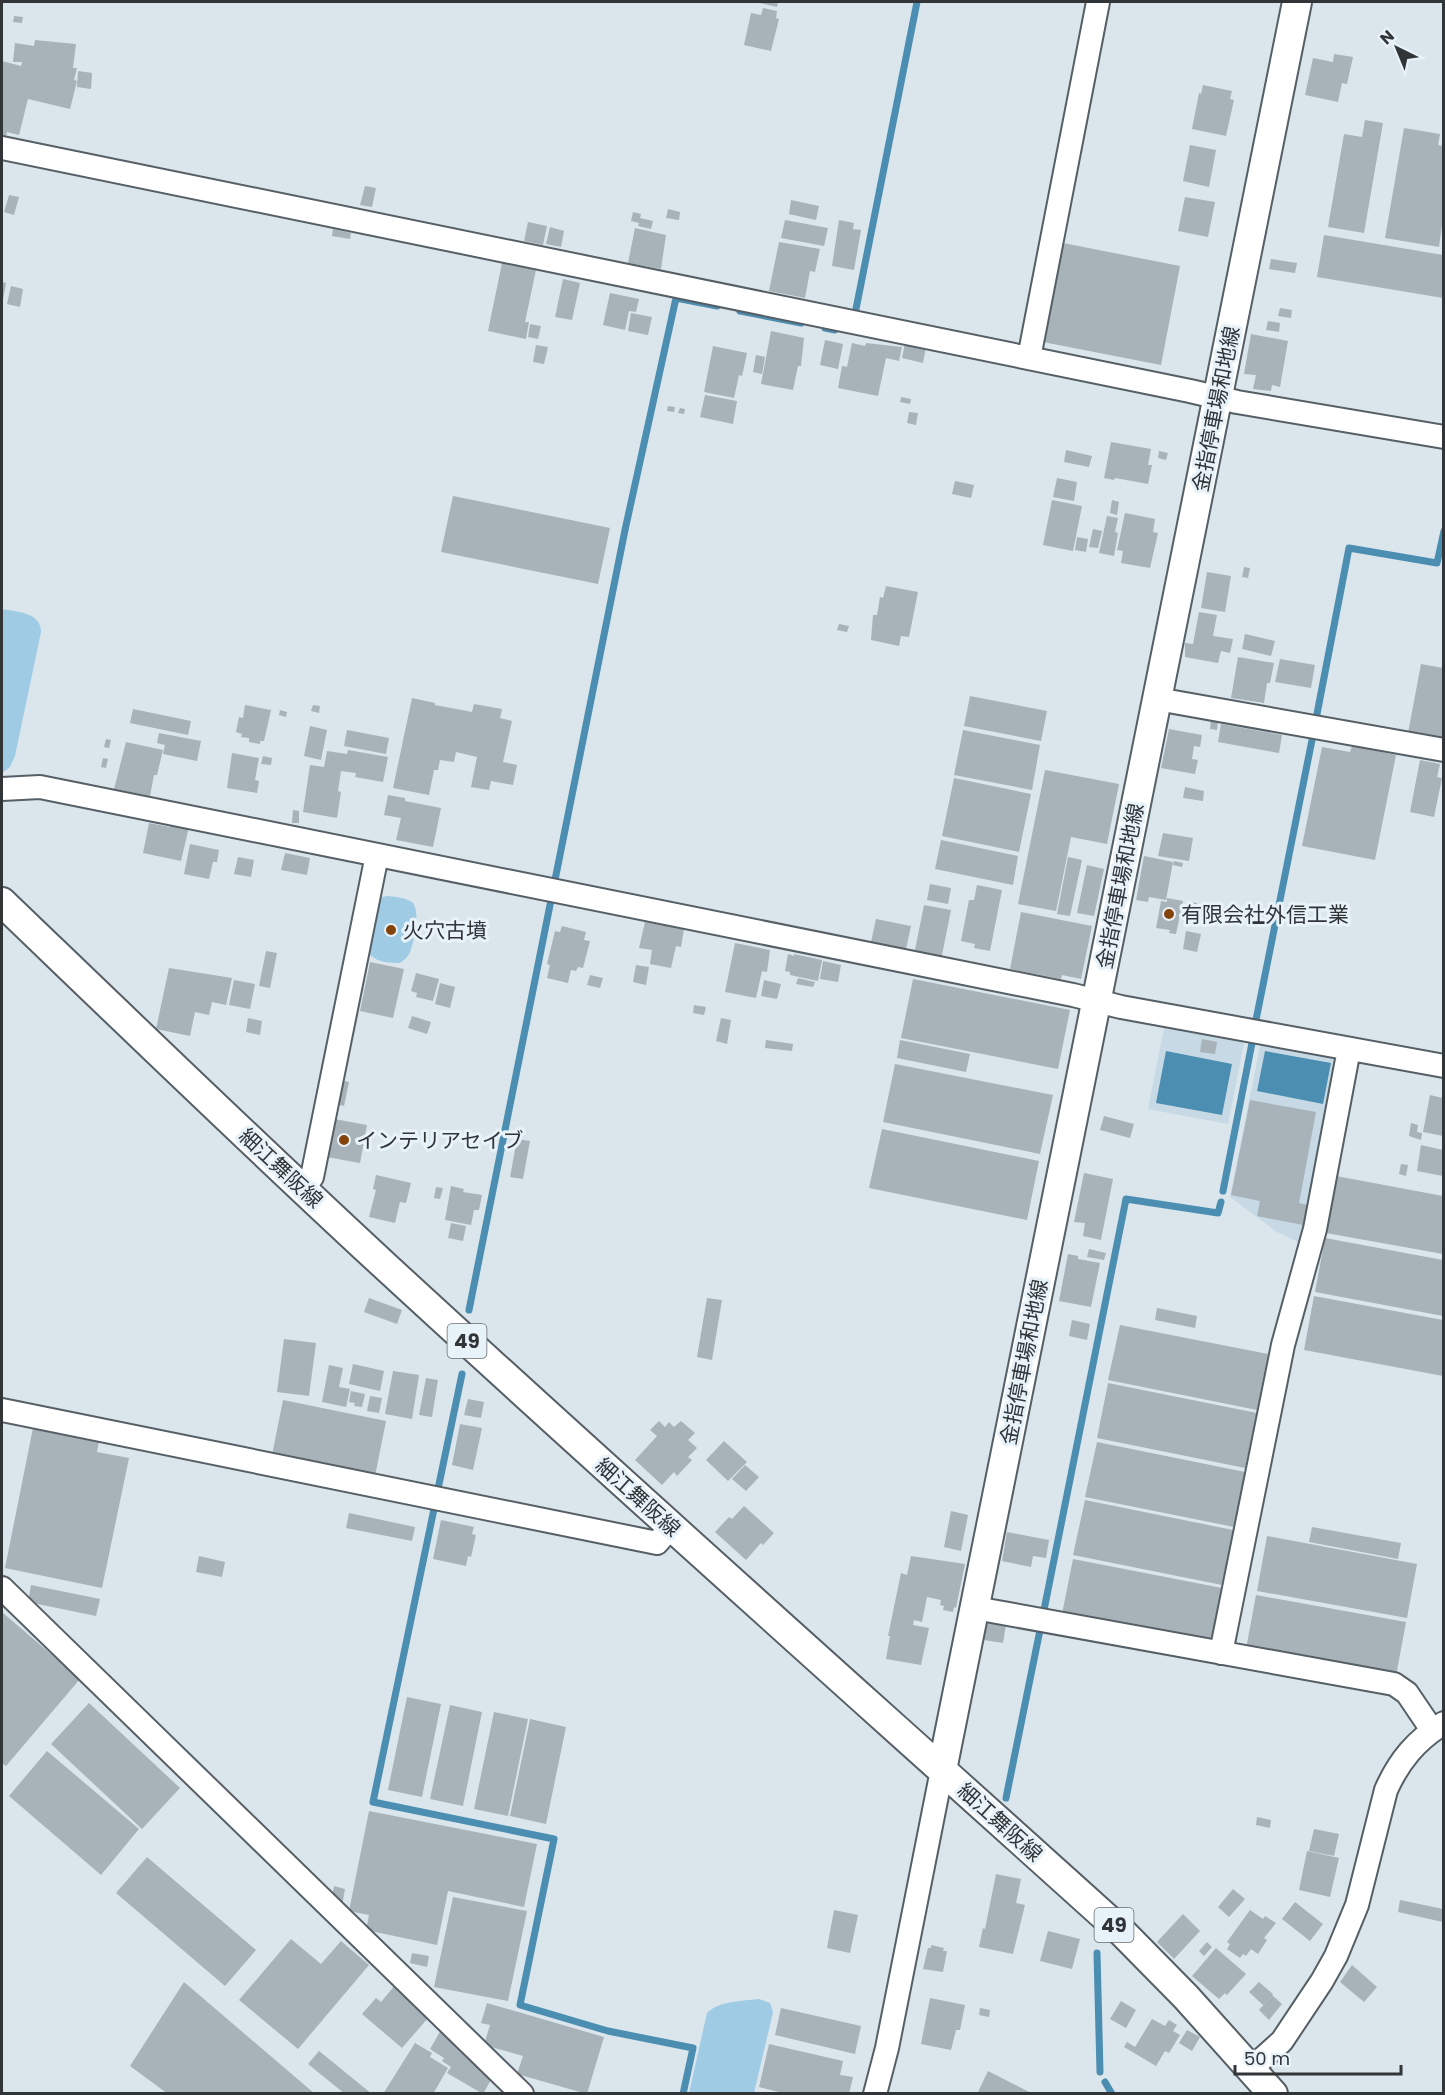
<svg xmlns="http://www.w3.org/2000/svg" width="1445" height="2095" viewBox="0 0 1445 2095" font-family="Poppins,'Noto Sans JP',sans-serif">
<style>
.built{fill:#c7d9e4}
.green{fill:#9fcbe4}
.water{fill:#4b8eb2}
.lines{fill:none;stroke-linecap:round;stroke-linejoin:round}
.stream{stroke:#4b8eb2;stroke-width:7}
.building{fill:#a8b2b9}
.minor-casing{stroke:#555f65;stroke-width:26}
.major-casing{stroke:#555f65;stroke-width:32}
.minor{stroke:#fff;stroke-width:22}
.major{stroke:#fff;stroke-width:28}
.poi-dot{fill:#83430b;stroke:#e7f2f9;stroke-width:2}
.labels{text-anchor:middle;dominant-baseline:central;stroke-width:6;stroke-linejoin:round;paint-order:stroke}
.shield{fill:#e7f2f9;stroke:#686e72;stroke-width:1.5}
.shield-label{font-size:20px;font-weight:bold;fill:#313538}
.street-label{font-size:21px;fill:#313538;stroke:#e7f2f9}
.poi-label{font-size:21px;fill:#313538;stroke:#e7f2f9;text-anchor:start}
</style>
<rect width="100%" height="100%" fill="#dae5ec"/>
<path class="built" d="M1165 1024 1245 1038 1228 1124 1148 1109Z
M1261 1041 1332 1054 1338 1062 1302 1244 1277 1232 1230 1197Z"/>
<path class="green" d="M2 609C17 612 41 612 41 632L15 756 10 767 2 773Z
M389 896C396 897 406 898 412 902 421 910 414 942 410 952 408 957 404 960 400 963 387 963 374 962 366 950L376 900 381 897Z
M759 1999 770 2003 773 2012 754 2093H689L707 2013C719 2001 742 2001 759 1999Z"/>
<path class="water" d="M1166 1051 1232 1064 1222 1115 1156 1103Z
M1265 1051 1331 1063 1323 1104 1257 1091Z"/>
<g class="lines">
<path class="stream" d="M740 311 801 323
M855 314 917 2
M825 328 835 330 838 327
M1316 719 1349 548 1437 563 1444 531
M555 880 625 530 676 298 717 306
M1256 1020 1313 735
M1223 1191 1252 1043
M469 1310 551 900
M438 1489 462 1374
M434 1509 373 1802 554 1839 520 2005 608 2031 693 2048 683 2094
M1043 1615 1126 1199 1218 1213 1221 1202
M1006 1798 1041 1625
M1097 1953 1100 2072
M1105 2082 1112 2094"/>
</g>
<path class="building" d="M756 2H778L777 7Z
M763 8 777 11 776 18 779 19 771 51 744 45 751 13 761 15Z
M14 16 23 17 22 23 13 22Z
M35 40 76 44 73 68H77L74 80 77 81 70 109 28 99 19 135 7 132 6 136 2 135V61L21 66 22 62H13L15 43 34 46Z
M1334 54 1353 57 1347 84 1342 83 1338 102 1305 95 1313 58 1333 62Z
M78 71 92 73 91 89 77 87Z
M1203 85 1232 91 1230 99 1234 100 1226 136 1192 129 1199 93 1201 94Z
M1365 120 1383 123 1364 233 1328 227 1344 134 1362 137Z
M1404 128 1440 134 1438 145 1443 146V218L1439 247 1385 238Z
M1190 145 1216 150 1209 187 1183 181Z
M365 186 376 188 372 207 360 205Z
M9 195 19 197 14 215 4 212Z
M1185 197 1215 202 1208 237 1178 231Z
M791 200 819 206 816 220 789 214Z
M668 209 680 212 679 220 666 218Z
M633 212 641 214 640 218 653 221 651 229 638 226 639 223 631 221Z
M785 220 828 228 824 246 781 238Z
M839 220 854 223 853 229 861 230 854 270 832 266Z
M528 222 547 226 543 245 524 241Z
M550 227 564 231 561 247 546 244Z
M635 228 666 235 661 269 628 263Z
M333 229 351 233 350 239 332 236Z
M1324 235 1443 255V298L1317 277Z
M779 242 820 249 815 272 810 271 805 298 769 291Z
M1063 243 1180 266 1161 365 1043 342Z
M1271 259 1297 263 1295 273 1269 269Z
M502 263 536 270 525 322H529L526 339 488 331Z
M563 279 580 283 572 320 555 317Z
M2 282 6 283 3 300H2Z
M11 286 23 289 20 307 7 304Z
M610 293 639 299 636 312 629 311 625 330 603 325Z
M1280 308 1292 310 1291 318 1278 316Z
M631 313 652 317 648 335 628 331Z
M1268 321 1280 323 1279 332 1266 330Z
M530 324 541 326 538 339 528 337Z
M771 331 804 338 801 366H798L793 390 761 384Z
M1251 334 1288 341 1280 387 1272 385 1271 391 1253 389 1256 375 1244 374Z
M825 340 843 344 838 369 820 365Z
M852 343 865 346 866 343 902 347 899 361 886 358 878 396 838 388 842 366 847 367Z
M905 343 926 347 923 363 902 358Z
M536 345 548 347 544 364 533 362Z
M713 346 747 353 742 376 739 375 734 398 704 392Z
M756 355 765 357 762 374 753 372Z
M705 395 737 401 733 424 700 417Z
M901 397 911 399 910 404 900 402Z
M668 406 675 407 674 412 667 411Z
M680 408 685 409 684 414 678 413Z
M909 412 918 413 916 425 907 423Z
M1111 442 1151 449 1148 465H1152L1148 484 1115 478 1114 480 1104 478Z
M1066 450 1092 456 1089 467 1064 462Z
M1159 451 1168 453 1166 460 1158 458Z
M1057 478 1077 482 1074 501 1053 497Z
M955 481 974 485 971 498 952 494Z
M453 496 610 528 598 584 441 552Z
M1052 500 1082 506 1073 551 1043 545Z
M1112 500 1119 502 1117 515 1110 513Z
M1125 513 1155 519 1153 532 1158 533 1150 568 1121 563 1123 551 1117 550Z
M1107 516 1118 518 1115 532 1118 533 1114 556 1099 553Z
M1093 529 1102 531 1098 548 1089 547Z
M1077 537 1088 539 1086 552 1075 550Z
M1244 567 1250 568 1248 578 1242 577Z
M1207 572 1231 576 1225 612 1201 608Z
M886 586 918 592 909 637 901 636 899 646 871 640 873 615H877L880 597 883 598Z
M1199 612 1217 615 1213 636 1233 639 1230 653 1221 651 1218 663 1185 657V643L1193 644Z
M839 624 849 626 847 632 837 630Z
M1245 634 1275 641 1271 656 1242 649Z
M1238 657 1274 663 1270 683H1267L1264 703 1231 698Z
M1280 659 1315 665 1311 688 1275 682Z
M1421 664 1443 668V739L1408 733Z
M970 696 1047 711 1041 741 964 726Z
M412 698 435 703V705L472 712 474 704 502 709 500 718 512 721 503 762 517 765 513 785 491 781 489 790 471 787 477 757 456 752 454 762 440 760 438 770H434L429 795 393 788Z
M245 705 271 710 264 741H260V744L249 742V738L241 737 242 734 236 732 239 717 243 718Z
M313 705 320 706 319 713 311 711Z
M133 709 191 721 188 735 130 723Z
M280 710 287 712 286 717 279 715Z
M1211 720 1218 721 1217 730 1210 729Z
M1221 724 1282 735 1279 753 1218 742Z
M310 726 327 730 321 760 304 756Z
M1169 729 1202 735 1200 747 1194 746 1192 759 1198 760 1195 774 1161 768Z
M347 730 389 738 386 754 344 746Z
M963 730 1040 745 1032 790 954 775Z
M159 733 201 741 197 761 163 754 165 745 157 743Z
M106 739 111 740 109 748 104 747Z
M126 742 163 750 157 775H154L150 796 114 789Z
M1352 746 1396 755 1375 860 1302 846 1322 747 1350 752Z
M348 750 388 757 383 782 355 777 356 773 341 771 338 791 341 792 337 818 303 812 310 765 324 767 327 751 347 754Z
M232 753 259 758 255 780 259 781 257 793 227 788Z
M263 756 272 758 271 765 261 764Z
M103 758 108 759 106 768 101 767Z
M1420 760 1440 764 1437 777 1442 778 1434 817 1410 812Z
M1045 770 1119 784 1107 844 1071 837 1056 911 1018 904Z
M954 778 1031 794 1019 852 942 836Z
M1185 787 1204 791 1203 801 1183 798Z
M388 795 405 798V801L441 808 433 847 396 840 401 818 384 815Z
M293 810 299 811V823H292Z
M149 823 170 827 171 823 189 827 181 861 143 853Z
M1163 833 1193 838 1189 861 1158 856Z
M941 840 1018 856 1013 885 935 869Z
M190 844 219 850 217 862H213L209 879 184 874Z
M285 853 310 858 307 875 281 870Z
M1144 856 1173 862 1166 900 1149 897 1148 902 1136 900Z
M238 857 254 860 251 877 234 874Z
M1068 857 1082 860 1070 916 1057 914Z
M1174 861 1183 863 1182 867 1173 865Z
M1087 865 1104 869 1094 916 1077 913Z
M930 884 951 888 948 904 927 900Z
M977 885 1002 890 990 951 974 948 975 944 961 941 969 900H974Z
M1167 898 1183 901 1176 934 1169 933 1170 930 1156 928 1161 901 1167 902Z
M1190 902 1197 903 1193 924 1183 922 1185 909 1188 910Z
M924 905 951 910 941 960 914 955Z
M1021 912 1092 926 1081 979 1062 975 1061 979 1010 969Z
M876 919 911 926 906 949 871 942Z
M645 922 684 929 681 947 676 946 671 968 650 964 652 950 639 948Z
M562 926 586 932 584 940 590 941 583 968 578 967 576 971 571 970 568 983 547 978 550 965 547 964 555 931 560 932Z
M1186 931 1201 934 1197 952 1183 949Z
M735 943 770 950 767 972 762 971 756 998 725 992Z
M266 951 277 953 270 988 259 986Z
M788 954 794 956V954L822 960 818 981 790 975V972L785 971Z
M823 961 841 965 838 982 820 979Z
M370 962 404 969 393 1018 360 1011Z
M636 965 649 967 646 985 633 982Z
M169 968 232 978 226 1005 212 1002 209 1015 195 1012 190 1036 156 1029Z
M416 973 439 979 433 1001 416 997 417 993 411 991Z
M590 975 603 978 600 988 587 985Z
M798 978 815 982 813 987 796 984Z
M913 979 1070 1010 1058 1069 901 1038Z
M234 980 255 984 250 1009 229 1005Z
M764 980 781 984 777 999 761 996Z
M440 983 455 987 450 1008 435 1004Z
M694 1005 706 1007 704 1015 693 1013Z
M412 1016 431 1022 427 1034 408 1028Z
M248 1018 262 1021 260 1035 246 1032Z
M721 1018 731 1020 727 1044 716 1041Z
M1202 1039 1217 1042 1215 1054 1200 1052Z
M766 1040 793 1044 792 1051 765 1048Z
M900 1040 970 1054 966 1072 897 1058Z
M895 1064 1053 1095 1040 1154 883 1122Z
M336 1079 349 1082 344 1106 331 1103Z
M1430 1095 1443 1098V1136L1423 1132Z
M1250 1100 1316 1112 1299 1203 1307 1205 1303 1225 1257 1216 1260 1201 1231 1195Z
M1104 1116 1134 1124 1130 1138 1100 1130Z
M329 1118 367 1125 360 1163 321 1156Z
M1411 1123 1418 1125 1417 1132 1422 1133 1421 1140 1409 1136Z
M882 1129 1039 1161 1027 1220 869 1188Z
M517 1139 530 1141 523 1179 510 1177Z
M1421 1145 1443 1150V1176L1417 1171Z
M1401 1164 1408 1165 1406 1176 1399 1174Z
M1084 1173 1113 1179 1101 1240 1083 1236 1085 1223 1074 1222Z
M376 1175 411 1183 406 1203 400 1202 395 1223 369 1217 376 1190 373 1189Z
M1336 1176 1443 1196V1254L1326 1233Z
M451 1186 464 1189 463 1192 482 1195 479 1210H474L471 1225 445 1220Z
M436 1187 443 1188 440 1199 434 1198Z
M451 1223 466 1226 463 1241 448 1238Z
M1325 1238 1443 1260V1316L1315 1292Z
M1089 1249 1106 1253 1104 1260 1087 1257Z
M1068 1254 1078 1256V1259L1100 1263 1091 1307 1059 1301Z
M1314 1296 1443 1320V1376L1304 1350Z
M369 1298 402 1310 397 1324 364 1312Z
M707 1298 722 1300 712 1360 697 1357Z
M1157 1308 1197 1316 1195 1328 1155 1320Z
M1072 1320 1090 1324 1087 1340 1069 1336Z
M1120 1325 1268 1354 1257 1410 1108 1380Z
M284 1339 316 1343 309 1396 277 1392Z
M353 1364 384 1371 380 1391 349 1384Z
M329 1365 343 1368 339 1387 350 1389 346 1407 322 1402Z
M393 1371 419 1375 412 1419 385 1414Z
M426 1378 438 1380 432 1417 419 1415Z
M1108 1383 1257 1413 1245 1468 1097 1438Z
M351 1391 365 1394 362 1407 354 1406 355 1403 349 1402Z
M370 1396 382 1398 379 1413 367 1411Z
M468 1399 484 1402 481 1418 464 1415Z
M283 1400 386 1421 375 1476 272 1455Z
M659 1421 665 1427 669 1422 674 1427 681 1421 695 1433 688 1440 697 1448 688 1457 692 1460 677 1476 674 1472 662 1485 635 1460 657 1436 650 1430Z
M460 1424 482 1428 473 1470 452 1465Z
M33 1428 99 1441 97 1452 129 1458 102 1588 5 1568Z
M724 1441 747 1462 728 1481 706 1460Z
M1097 1442 1245 1472 1234 1527 1085 1497Z
M745 1465 759 1477 746 1491 732 1479Z
M1085 1500 1233 1530 1222 1585 1073 1555Z
M744 1506 774 1533 763 1545 761 1543 746 1560 715 1532 729 1517 732 1519Z
M951 1511 968 1515 961 1551 944 1547Z
M349 1513 415 1527 412 1541 346 1528Z
M441 1520 474 1527 472 1534 476 1535 471 1557 468 1556 466 1566 433 1559Z
M1312 1527 1401 1543 1398 1559 1309 1542Z
M1007 1532 1049 1540 1046 1558 1033 1556 1031 1567 1002 1561Z
M1267 1536 1417 1564 1407 1618 1257 1591Z
M199 1556 225 1562 222 1577 196 1572Z
M911 1556 965 1564 956 1608 954 1607 953 1612 943 1610 944 1606 940 1605 941 1600 927 1597 922 1622 914 1620 913 1625 929 1628 921 1665 886 1659 890 1636H888L901 1573 907 1575Z
M1073 1559 1222 1588 1211 1644 1062 1614Z
M31 1585 100 1599 96 1616 28 1602Z
M1256 1595 1406 1622 1396 1676 1246 1649Z
M2 1612 80 1679 6 1766 2 1763Z
M988 1621 1006 1625 1003 1643 984 1640Z
M407 1697 441 1704 422 1797 388 1790Z
M89 1703 180 1788 142 1829 51 1744Z
M450 1705 482 1712 463 1806 430 1799Z
M494 1712 528 1719 508 1816 474 1809Z
M530 1719 566 1727 546 1824 510 1816Z
M47 1751 139 1829 101 1875 9 1796Z
M369 1811 537 1844 524 1907 448 1891 437 1945 366 1930 369 1915 349 1911Z
M1257 1817 1271 1820 1270 1828 1256 1825Z
M1314 1829 1339 1834 1334 1856 1309 1851Z
M1307 1851 1339 1858 1330 1897 1299 1890Z
M147 1857 256 1950 225 1986 116 1893Z
M996 1874 1021 1879 1016 1903 1025 1905 1013 1954 979 1947 983 1928 985 1929Z
M334 1886 345 1889 342 1906 332 1897Z
M1233 1889 1245 1899 1229 1917 1218 1907Z
M453 1897 527 1911 508 2001 434 1987Z
M1400 1900 1443 1909V1922L1398 1912Z
M1295 1902 1323 1924 1310 1941 1282 1919Z
M834 1910 858 1915 850 1953 827 1948Z
M1250 1910 1263 1919 1265 1916 1276 1923 1264 1938 1267 1940 1258 1954 1251 1949 1246 1956 1243 1954 1240 1958 1227 1949 1230 1944 1227 1942Z
M1183 1914 1200 1931 1174 1959 1157 1942Z
M1048 1931 1080 1939 1072 1969 1040 1961Z
M291 1939 321 1964 341 1941 369 1965 298 2049 239 2000Z
M1207 1942 1212 1947 1204 1956 1199 1951Z
M931 1945 944 1948 943 1951H947L943 1972 923 1969 928 1948H931Z
M1216 1948 1246 1974 1227 1995 1225 1993 1219 1999 1192 1976Z
M412 1953 429 1956 427 1967 410 1963Z
M1352 1965 1377 1987 1364 2002 1340 1982Z
M184 1982 315 2094H168L130 2066Z
M1259 1982 1273 1994 1263 2005 1249 1992Z
M396 1984 417 2002 413 2006 428 2018 402 2048 362 2014 376 1998 381 2002Z
M1272 1995 1282 2004 1269 2020 1259 2010Z
M930 1998 965 2005 960 2030H956L951 2050 921 2044Z
M1121 2001 1136 2010 1126 2028 1110 2019Z
M487 2003 604 2037 587 2094 517 2074 523 2056 484 2045 490 2025 481 2023Z
M781 2008 861 2026 855 2054 775 2035Z
M980 2008 990 2010 989 2017 979 2015Z
M1152 2019 1165 2026 1169 2020 1177 2025 1173 2031 1180 2035 1169 2053 1165 2051 1156 2066 1124 2047 1127 2042 1135 2047Z
M441 2030 493 2076 483 2094 447 2073 451 2067 442 2061 444 2058 430 2049Z
M1187 2030 1200 2037 1192 2051 1179 2043Z
M415 2043 432 2053 430 2057 448 2068 433 2094H383Z
M769 2044 843 2061 840 2075 853 2077 849 2094H787L759 2087Z
M319 2051 372 2094H345L308 2064Z
M988 2071 1033 2094H977Z"/>
<g class="lines">
<defs>
<path id="minor" d="M2 148 1190 391 1237 402 1444 437
M1029 358 1098 2
M1157 699 1444 750
M2 789 40 787 1073 995 1121 1007 1444 1066
M302 1188 312 1177 377 855
M2 1410 657 1543 671 1527
M2 1588 522 2094
M975 1608 1394 1684 1407 1693 1432 1730
M1221 1653 1283 1345 1315 1229 1349 1049
M1251 2069 1282 2041 1322 1981 1336 1956 1357 1905 1386 1790C1399 1761 1416 1740 1444 1723
M875 2094 887 2048 942 1770"/>
<path id="major" d="M2 902C129 1024 255 1146 384 1265 628 1490 876 1710 1122 1932L1186 1997 1273 2094
M942 1770 1297 2"/>
</defs>
<use href="#minor" class="minor-casing"/>
<use href="#major" class="major-casing"/>
<use href="#minor" class="minor"/>
<use href="#major" class="major"/>
</g>
<g class="poi-dot">
<circle cx="1169" cy="914" r="6"/>
<circle cx="391" cy="930" r="6"/>
<circle cx="344" cy="1140" r="6"/>
</g>
<g class="labels">
<g class="shield">
<rect x="447.5" y="1324" width="39" height="34" rx="4.5"/>
<rect x="1094.5" y="1908" width="39" height="34" rx="4.5"/>
</g>
<g class="shield-label">
<text x="467" y="1341">49</text>
<text x="1114" y="1925">49</text>
</g>
<g class="street-label">
<text transform="translate(1216 409) rotate(-79)">金指停車場和地線</text>
<text transform="translate(1120 886) rotate(-79)">金指停車場和地線</text>
<text transform="translate(281 1168) rotate(43)">細江舞阪線</text>
<text transform="translate(1024 1362) rotate(-79)">金指停車場和地線</text>
<text transform="translate(638 1497) rotate(42)">細江舞阪線</text>
<text transform="translate(1000 1822) rotate(42)">細江舞阪線</text>
</g>
<g class="poi-label">
<text x="1181" y="914">有限会社外信工業</text>
<text x="403" y="930">火穴古墳</text>
<text x="356" y="1140">インテリアセイブ</text>
</g>
</g>
<rect width="1445" height="2095" fill="none" stroke="#313538" stroke-width="6"/>
<g transform="translate(1397 48) rotate(317)" stroke="#e7f2f9" stroke-width="4.5" paint-order="stroke">
<path d="M0-4.5L10 22L0 15L-10 22Z" fill="#313538"/>
<text y="-9" font-size="16" font-weight="bold" text-anchor="middle" fill="#313538">N</text>
</g>
<path d="M1235 2065v9h166v-9" fill="none" stroke="#313538" stroke-width="3"/>
<text x="1244" y="2065" font-size="18" fill="#313538" stroke="#e7f2f9" stroke-width="4.5" paint-order="stroke">50 m</text>
</svg>
